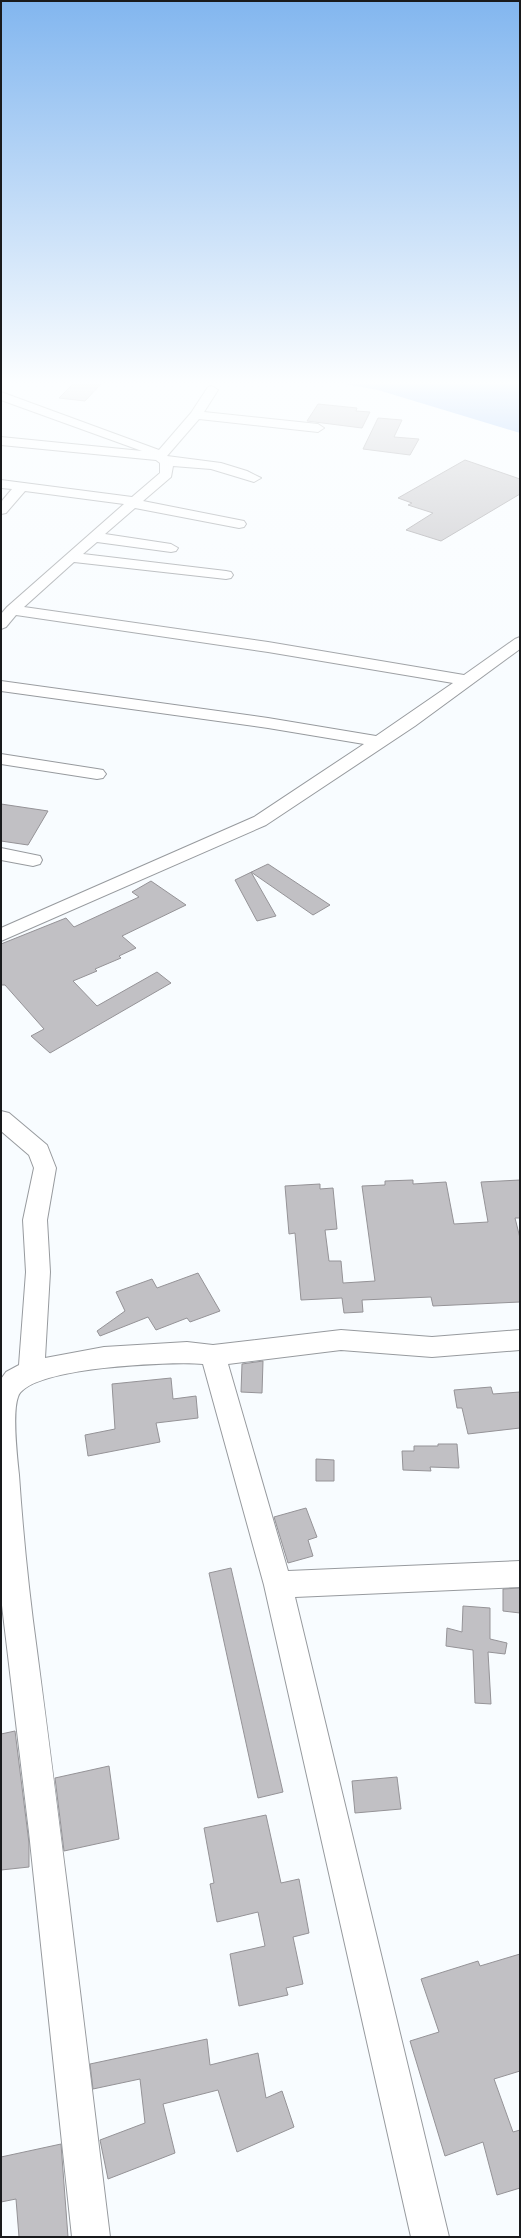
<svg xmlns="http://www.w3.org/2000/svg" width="521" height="2238" viewBox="0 0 521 2238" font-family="'Times New Roman',serif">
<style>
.water{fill:#8ab8f9}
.building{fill:#c1c0c4;stroke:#959397}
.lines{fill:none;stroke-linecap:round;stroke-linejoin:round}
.minor-casing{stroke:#979a9e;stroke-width:2}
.minor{fill:#fff;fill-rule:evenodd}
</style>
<rect width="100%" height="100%" fill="#f8fcff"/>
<path class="water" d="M339 383H520V433L378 390Z"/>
<path class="building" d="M74 383H102L85 401 59 398Z
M318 404 357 408 356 411 370 412 362 428 307 421Z
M378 418 402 420 394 437 419 439 410 455 363 449Z
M465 460 520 479V494L441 541 406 530 433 513 408 505 412 503 398 498Z
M1 804 48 811 28 845 1 841Z
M268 864 330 905 313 915 251 872 276 916 257 921 235 880Z
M151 881 186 905 122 936 136 948 119 956 121 958 95 969 97 971 73 981 97 1006 157 972 171 983 50 1053 31 1036 44 1029 5 985H1V944L66 918 74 927 139 897 132 892Z
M413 1180V1184L446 1182 454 1224 488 1222 481 1182 520 1180V1218H515L520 1238V1302L433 1306 431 1297 362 1300 363 1312 344 1313 342 1298 301 1300 295 1233 289 1234 285 1186 320 1184V1189L333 1188 337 1229 325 1230 329 1261H341L343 1283 375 1281 362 1186 385 1185V1181Z
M198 1273 220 1311 190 1322 187 1318 156 1330 148 1317 100 1336 97 1331 125 1311 116 1292 152 1279 157 1288Z
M263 1361 262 1393 241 1392 242 1364Z
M171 1378 173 1399 196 1396 198 1418 156 1423 160 1442 88 1456 85 1435 115 1429 112 1384Z
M491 1387 493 1394 520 1392V1428L468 1434 462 1408H457L454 1390Z
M438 1444H457L459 1468 430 1467 431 1471 403 1470 402 1451H414V1446H438Z
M316 1459 334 1460V1481H316Z
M306 1508 317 1537 308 1540 313 1556 288 1563 274 1517Z
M231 1568 283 1792 258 1798 209 1573Z
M520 1588V1613L503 1611V1589Z
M463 1606 490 1608V1639L507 1643 505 1654 488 1652 491 1704 475 1703 473 1650 446 1646 447 1628 462 1632Z
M15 1731 29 1843V1867L1 1870V1734Z
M109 1766 119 1839 64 1851 55 1778Z
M397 1777 401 1809 355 1813 352 1781Z
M266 1815 281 1883 299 1879 309 1933 293 1937 303 1984 286 1988 288 1995 239 2006 230 1954 265 1946 258 1912 217 1922 210 1884 214 1883 204 1828Z
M520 1954V2071L494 2079 513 2132 520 2130V2188L497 2195 483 2142 445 2156 410 2041 439 2032 421 1979 478 1961 480 1966Z
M207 2039 210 2065 258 2053 266 2098 282 2091 294 2127 237 2152 218 2090 163 2104 175 2153 108 2179 100 2140 145 2123 140 2079 93 2089 90 2064Z
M61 2144 68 2237H19L16 2199 1 2202V2157Z"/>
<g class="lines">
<defs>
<path id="minor" d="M212 386 218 390 204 412 318 424 324 428 318 432 199 419 167 456 221 463 247 471 261 478 254 482 211 469 173 466 171 477 143 501 244 521 246 524 244 527 239 528 135 508 105 534 171 544 178 548 176 551 171 552 97 542 83 554 226 571 231 572 233 575 231 578 226 579 74 562 24 607 268 642 464 675 515 639 520 637V649L415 726 266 825 1 941V928L254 817 364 744 268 728 1 691V681L268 718 376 736 453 683 268 652 16 615 6 627 1 629V614L7 607 124 504 25 491 6 513 1 514V502L12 489 1 488V480L132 497 160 473V463L156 460 1 445V437L142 451 1 400V392L159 450 191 413 208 387Z
M1 754 97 769 103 770 106 774 103 778 97 779 1 764Z
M1 848 40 856 42 860 40 864 33 866 1 860Z
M1 1111 9 1113 47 1145 56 1168 47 1220 50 1272 45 1358 104 1347 187 1342 213 1345 341 1330 432 1337 520 1330V1350L432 1357 341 1350 228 1364 288 1571 520 1561V1587L295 1597 449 2237H411L264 1585 203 1364C173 1361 28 1367 18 1397 12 1413 17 1456 19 1475 23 1534 29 1593 37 1651 63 1846 86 2042 110 2237H72L29 1832 1 1597V1379L6 1372 19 1365 26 1272 23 1220 34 1168 29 1155 1 1131Z"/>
</defs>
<use href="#minor" class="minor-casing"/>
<use href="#minor" class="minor"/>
</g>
<linearGradient id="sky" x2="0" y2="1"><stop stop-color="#82b6ef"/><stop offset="0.55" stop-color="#fcfeff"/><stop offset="1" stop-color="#fcfeff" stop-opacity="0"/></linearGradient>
<rect width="521" height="696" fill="url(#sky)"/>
<rect width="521" height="2238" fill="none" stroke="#191a1c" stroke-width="4"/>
</svg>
